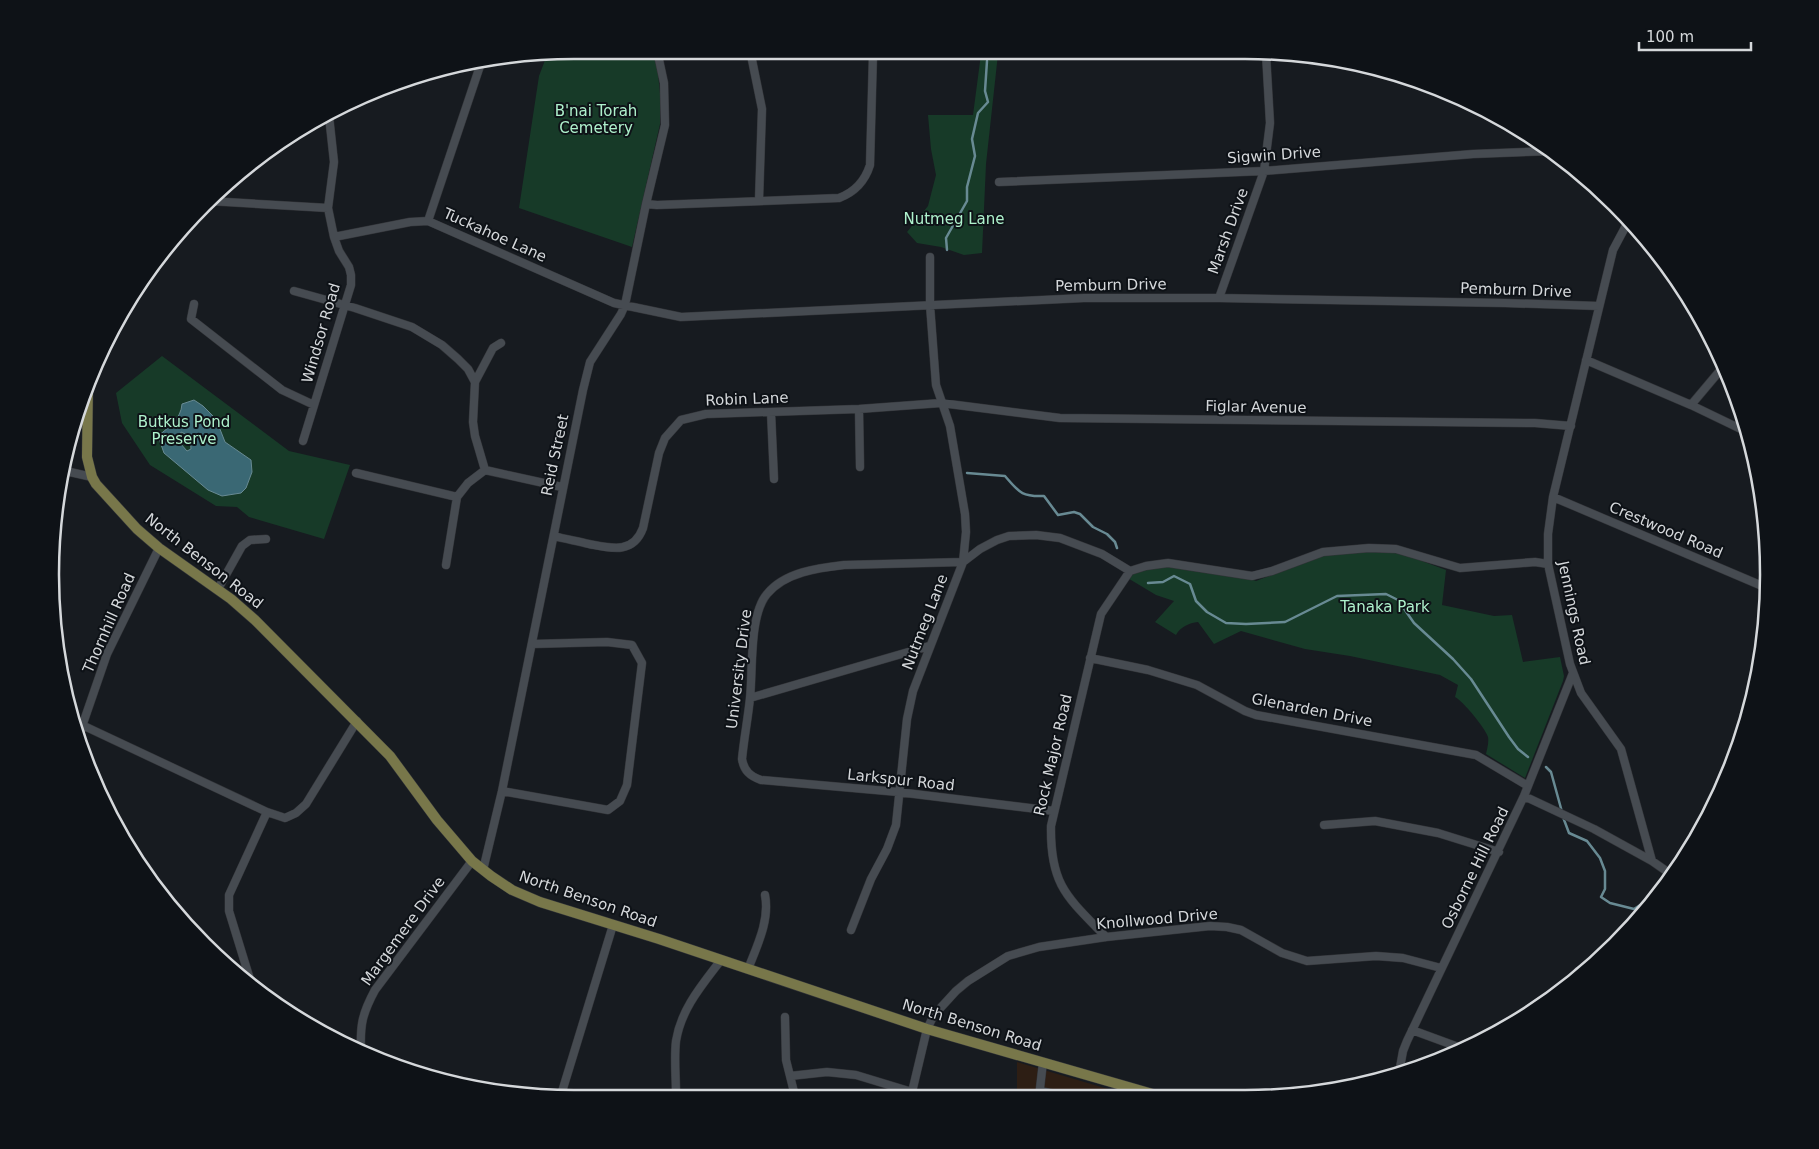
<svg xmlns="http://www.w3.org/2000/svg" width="1819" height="1149" viewBox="0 0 1819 1149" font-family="'DejaVu Sans',sans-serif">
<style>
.education{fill:#2d1e14}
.green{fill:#173a28}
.water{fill:#3a6874;stroke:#688a93;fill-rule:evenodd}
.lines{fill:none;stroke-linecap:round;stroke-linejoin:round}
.stream{stroke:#688a93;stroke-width:2.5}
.minor-casing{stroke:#323438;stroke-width:9}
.major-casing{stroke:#323438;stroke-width:11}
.minor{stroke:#464b51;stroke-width:8}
.major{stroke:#78774a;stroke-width:10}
.labels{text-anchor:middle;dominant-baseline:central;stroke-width:4;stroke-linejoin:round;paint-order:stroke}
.park-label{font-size:15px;fill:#aef1cc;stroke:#0e1217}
.street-label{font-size:15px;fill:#d5d8db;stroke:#0e1217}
.rim{fill:none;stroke:#d5d8db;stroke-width:2.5}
</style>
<rect width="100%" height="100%" fill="#171b20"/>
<path class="education" d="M1017 1062 1135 1097H1017Z"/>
<path class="green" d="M981 54H998L986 164 982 253 964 255 941 247 917 243 907 232 928 206 936 175 931 149 928 115H973Z
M547 55H656L660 93V124L632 247 519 208 539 76Z
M162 356 289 451 350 465 324 539 249 517 237 507 216 506 150 465 122 423 116 393Z
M1368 551 1398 552 1446 570 1442 605 1494 616 1512 615 1523 662 1560 657 1564 676 1563 681 1525 778 1486 754C1487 749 1489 743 1488 737 1486 729 1463 701 1455 697L1458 685 1440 675 1350 656 1305 649 1241 631 1214 644 1198 622C1189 623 1180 627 1176 635L1155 622 1174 601 1156 595 1126 577 1133 571 1166 566 1243 576 1256 581 1326 554Z"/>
<path class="water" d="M194 400 203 406 216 419 225 442 251 460 252 472 246 488 241 493 222 496 208 490 164 453 158 436C169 427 181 419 182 404ZM181 432 190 436 191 449 187 451 180 443Z"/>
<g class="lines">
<path class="stream" d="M947 250 946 238 967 201V187L975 156 972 139 978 113 988 102 985 91 987 61
M967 473 1005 476C1019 492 1021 497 1044 496L1058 515 1074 512 1080 514 1093 527 1107 534 1115 542 1117 548
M1148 583 1163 582 1174 576 1190 584 1196 601 1207 612 1226 623 1246 624 1285 622 1337 596 1386 594 1398 600 1414 623 1453 659 1471 679 1509 737 1518 749 1528 757
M1546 767 1551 772 1562 812
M1563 817 1569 833 1587 841 1600 858 1605 871V889L1601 897 1610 903 1634 909 1648 900 1653 902"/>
<defs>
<path id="minor" d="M751 55 762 109 759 200
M999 182 1264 171 1473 154 1552 151
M209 201 328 208
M646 204 657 205 839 198C855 192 865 181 870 165L873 54
M1629 220 1613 250 1553 497 1548 534V564L1570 664 1581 693 1621 749 1652 861 1672 875
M428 221 482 60
M334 237 410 222 428 221 614 303 681 317 1084 298H1219L1505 303 1599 306
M294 291 355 308 412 327 442 345 458 359 468 369 475 382 473 422 475 436 485 470
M1219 298 1264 171 1270 123 1266 54
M194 304 191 319 282 390 314 405
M1586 360 1691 405 1747 432
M475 382 493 348 501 343
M1691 405 1723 367
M859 409 860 467
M771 412 774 479
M303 441 351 285V275L349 267 339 251 334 237 328 208 334 162 329 116
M68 442 78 426 86 405
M61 470 92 477
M485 470 562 487
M356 473 457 497 468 483 485 470
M1553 497 1767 588
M554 536C565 539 577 541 589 544 610 548 633 555 643 528L659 453 665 438 681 420 706 414 859 409 941 403 1060 418 1535 423 1571 426
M446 565 457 497
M218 589 242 546 250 540 266 539
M1090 658 1148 670 1197 685 1245 711 1256 715 1476 755 1528 786
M750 698 929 646
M82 725 267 812
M78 738 107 654 159 548
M502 791 608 810 620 801 627 785 642 663 632 645 607 642 532 644
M1524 796 1594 829 1652 861
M1054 811 898 792 761 780C750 776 744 771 742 759 744 738 748 718 750 698 753 670 749 615 767 594 785 572 818 568 844 565L963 562 980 549 997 540 1009 536 1036 535 1060 538 1102 554 1130 571 1146 566 1168 563 1252 576 1272 571 1323 552 1369 548 1396 549 1460 568 1535 562 1548 564
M1324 825 1375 821 1438 833 1499 852
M483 870 502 791 583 390 590 362 621 314 625 305 646 204 665 125 664 83 658 55
M851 930 871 879 887 849 896 825 907 719 913 691 963 562 966 532 965 514 950 426 936 385 930 305V257
M1106 937C1067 897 1050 885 1051 826L1101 614 1130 571
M748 969C757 946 770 920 765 895
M1578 971 1583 974
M253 989 229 911V895L267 812 285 818 296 813 306 804 357 721
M785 1017 786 1060 795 1096
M1412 1030 1461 1048
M361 1051C360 1025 362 1014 375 990L472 861
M1399 1073 1403 1051 1407 1041 1524 796 1573 673
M790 1076 827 1072 856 1075 912 1092 919 1096
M1040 1091 1069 1097
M912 1092 927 1029 934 1015 956 991 968 981 1008 956 1039 947 1106 937 1210 926 1227 927 1241 930 1282 953 1307 961 1376 956 1403 958 1441 968
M561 1095 613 925
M676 1095C676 1077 674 1058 676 1041 681 1009 702 985 721 960
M1039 1097 1043 1062"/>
<path id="major" d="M88 384 87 457 92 477 96 484 137 529 159 548 231 599 255 620 390 756 437 820 472 861 491 876 512 890 540 902 659 939 927 1029 1163 1097"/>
</defs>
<use href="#minor" class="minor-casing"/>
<use href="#major" class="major-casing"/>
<use href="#minor" class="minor"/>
<use href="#major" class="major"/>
</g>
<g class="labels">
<g class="park-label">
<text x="596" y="111">B'nai Torah<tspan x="596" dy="17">Cemetery</tspan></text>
<text x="954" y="219">Nutmeg Lane</text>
<text x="184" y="422">Butkus Pond<tspan x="184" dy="17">Preserve</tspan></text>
<text x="1385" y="607">Tanaka Park</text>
</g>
<g class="street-label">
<text transform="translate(1274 155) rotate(-4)">Sigwin Drive</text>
<text transform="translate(1228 231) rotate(-70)">Marsh Drive</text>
<text transform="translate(495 235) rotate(24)">Tuckahoe Lane</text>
<text transform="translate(1111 285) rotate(-1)">Pemburn Drive</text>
<text transform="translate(1516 290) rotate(2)">Pemburn Drive</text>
<text transform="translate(321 333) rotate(-74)">Windsor Road</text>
<text transform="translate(747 399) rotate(-2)">Robin Lane</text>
<text transform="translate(1256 407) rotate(1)">Figlar Avenue</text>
<text transform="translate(555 455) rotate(-78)">Reid Street</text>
<text transform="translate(1666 530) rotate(23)">Crestwood Road</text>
<text transform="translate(204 561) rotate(38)">North Benson Road</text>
<text transform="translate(1574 613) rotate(78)">Jennings Road</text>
<text transform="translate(925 622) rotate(-69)">Nutmeg Lane</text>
<text transform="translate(109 623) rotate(-66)">Thornhill Road</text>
<text transform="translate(739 669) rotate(-83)">University Drive</text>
<text transform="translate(1312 710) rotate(11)">Glenarden Drive</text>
<text transform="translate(1053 755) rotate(-77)">Rock Major Road</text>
<text transform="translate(901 780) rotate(6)">Larkspur Road</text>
<text transform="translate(1475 868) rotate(-64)">Osborne Hill Road</text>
<text transform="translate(588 899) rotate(19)">North Benson Road</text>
<text transform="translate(1157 919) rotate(-5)">Knollwood Drive</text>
<text transform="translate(403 931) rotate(-54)">Margemere Drive</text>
<text transform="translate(972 1025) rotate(17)">North Benson Road</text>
</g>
</g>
<path d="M0 0H1819V1149H0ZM574 59H1245A515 515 0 0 1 1760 574V575A515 515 0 0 1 1245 1090H574A515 515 0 0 1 59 575V574A515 515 0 0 1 574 59Z" fill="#0e1217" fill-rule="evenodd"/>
<path class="rim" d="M574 59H1245A515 515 0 0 1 1760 574V575A515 515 0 0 1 1245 1090H574A515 515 0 0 1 59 575V574A515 515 0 0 1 574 59Z"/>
<path d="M1639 42v8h112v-8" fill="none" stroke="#d5d8db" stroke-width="2.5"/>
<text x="1646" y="42" font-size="15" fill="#d5d8db" stroke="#0e1217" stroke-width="4" paint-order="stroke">100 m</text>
</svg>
